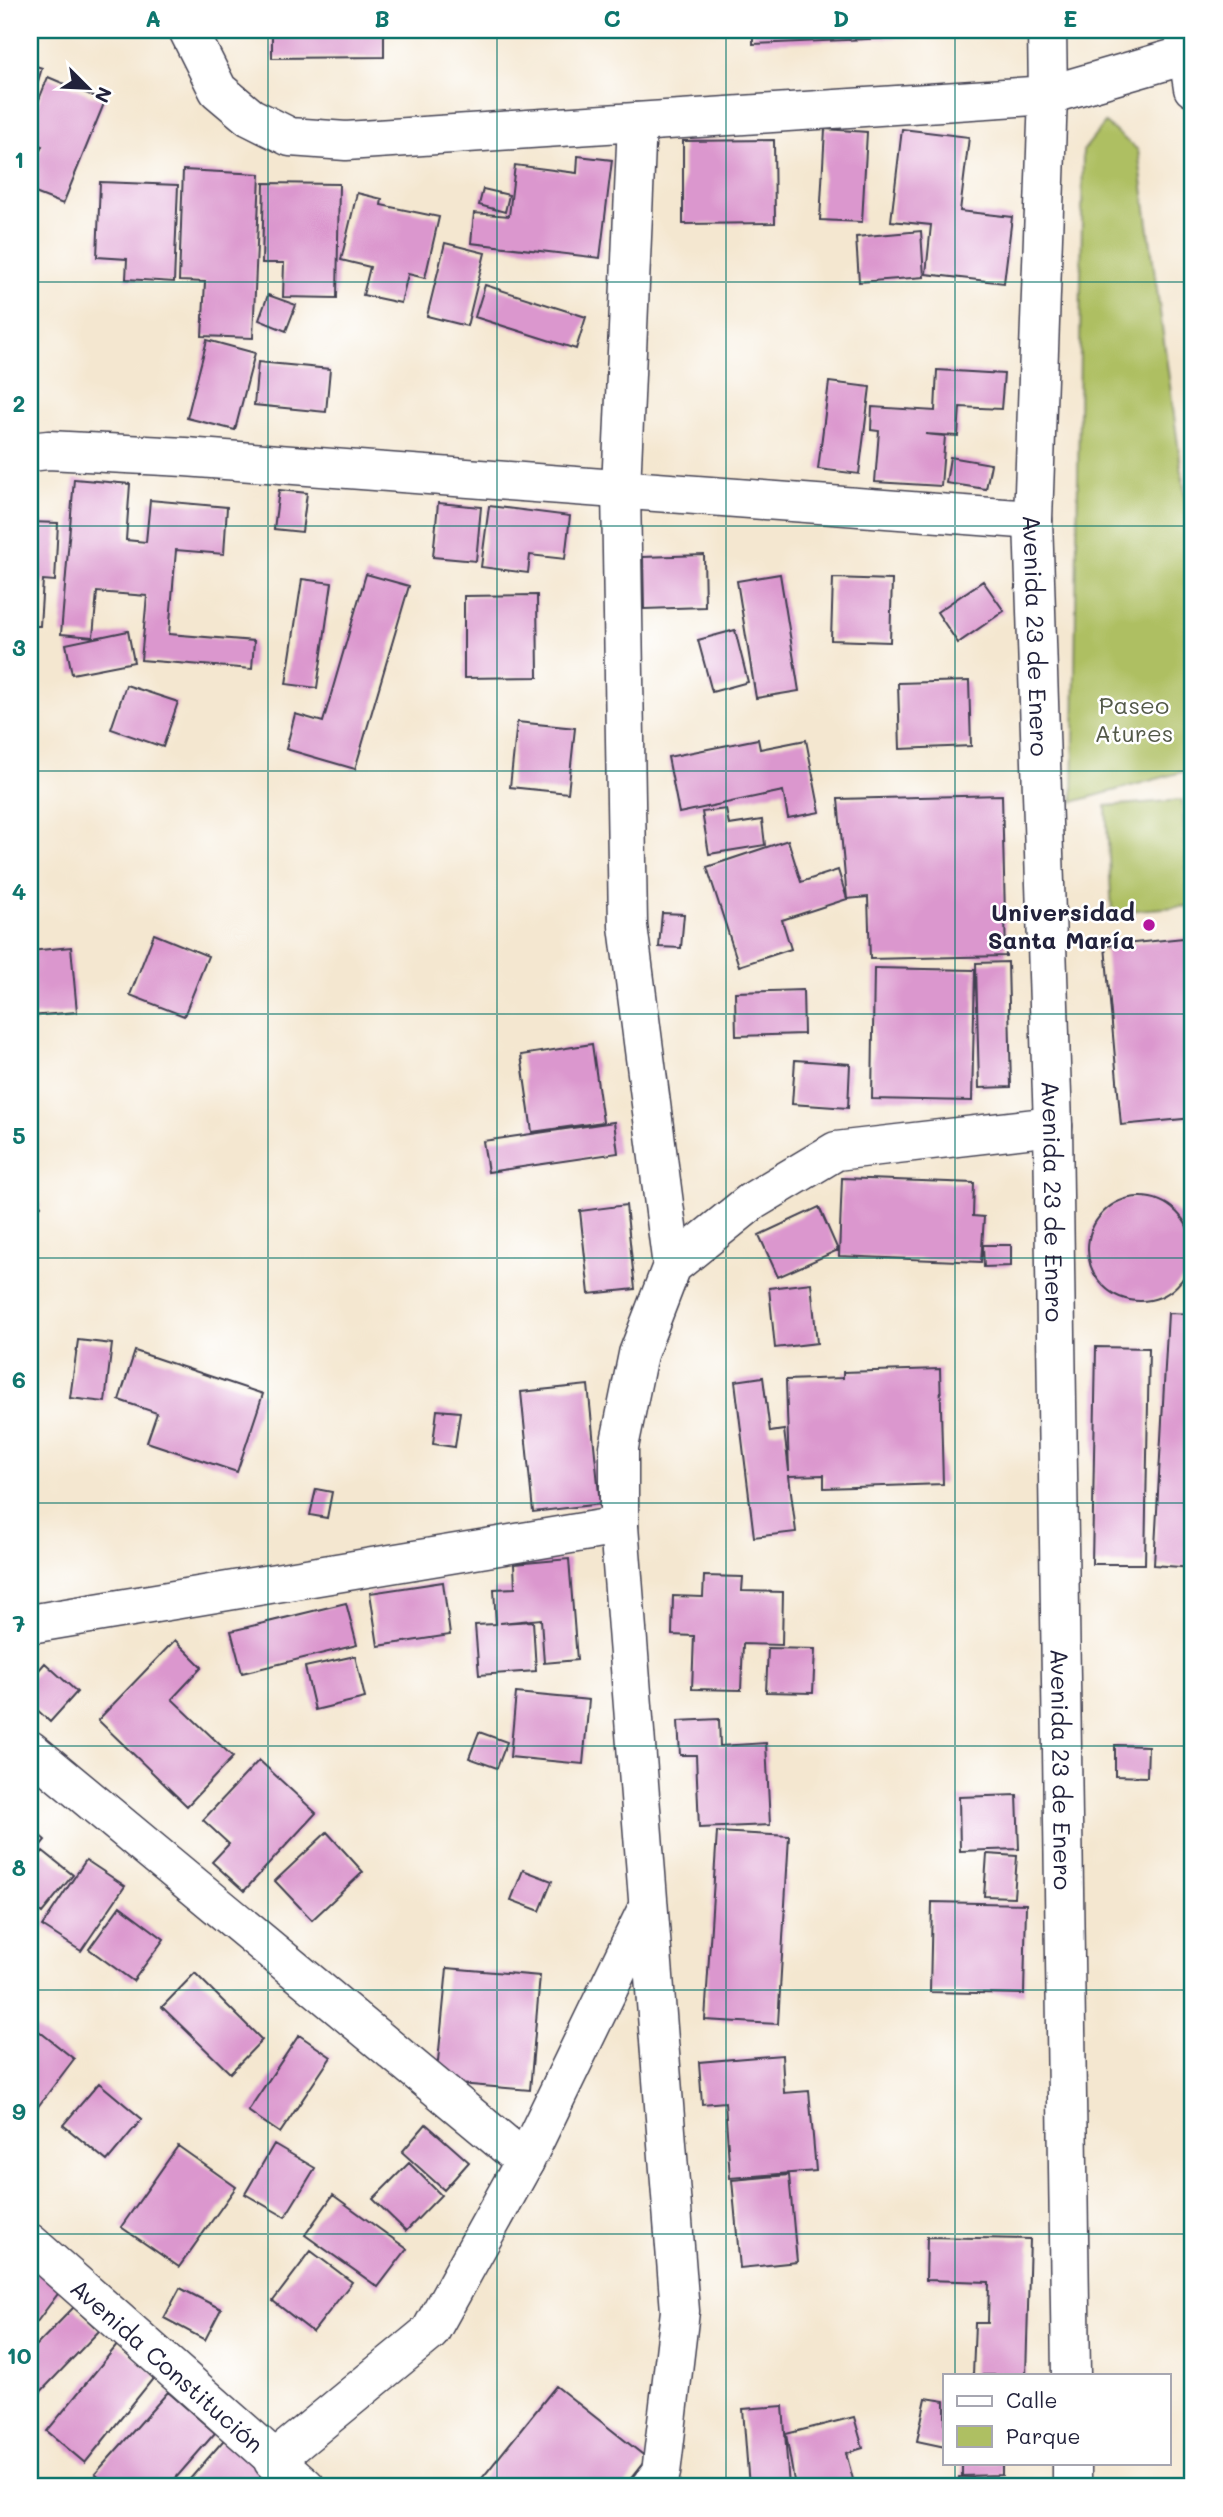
<svg xmlns="http://www.w3.org/2000/svg" width="1223" height="2517" viewBox="0 0 1223 2517" font-family="Mali,sans-serif">
<style>
.green{fill:#aebf62;stroke:#68704e;stroke-width:2}
.building{fill:#db97ce}
.lines{fill:none;stroke-linecap:round;stroke-linejoin:round}
.minor-casing{stroke:#424051;stroke-width:41}
.secondary-casing{stroke:#424051;stroke-width:41}
.minor{stroke:#fff;stroke-width:38}
.secondary{stroke:#fff;stroke-width:38}
.grid{fill:none;stroke:#0f766e;stroke-width:2;stroke-opacity:0.55}
.poi-dot{fill:#b5179e;stroke:#fff;stroke-width:2.5}
.labels{text-anchor:middle;dominant-baseline:central;stroke-width:5;stroke-linejoin:round;paint-order:stroke}
.street-label{font-size:24px;fill:#22223b;stroke:#fff}
.park-label{font-size:24px;fill:#535949;stroke:#fff}
.poi-label{font-size:24px;font-weight:bold;fill:#22223b;stroke:#fff;text-anchor:end}
.neatline{fill:none;stroke:#0f766e;stroke-width:2.5}
.grid-label{font-size:23px;text-anchor:middle;font-weight:bold;fill:#0f766e}
</style>
<rect width="100%" height="100%" fill="#fff"/>
<filter id="ink" filterUnits="userSpaceOnUse"><feTurbulence type="fractalNoise" baseFrequency=".0143" numOctaves="2"/><feDisplacementMap in="SourceGraphic" scale="14" xChannelSelector="R" yChannelSelector="G"/><feConvolveMatrix kernelMatrix="1 2 1 2 8 2 1 2 1" color-interpolation-filters="sRGB"/></filter>
<filter id="wash" filterUnits="userSpaceOnUse"><feTurbulence type="fractalNoise" baseFrequency=".00686" numOctaves="4" result="noise"/><feDisplacementMap in="SourceGraphic" scale="28" xChannelSelector="R" yChannelSelector="G"/><feGaussianBlur stdDeviation="1.57" result="paint"/><feColorMatrix in="noise" values="0 0 0 0 0 0 0 0 0 0 0 0 0 0 0 0 0 1.4 0 .05"/><feComposite in="paint" operator="in"/></filter>
<g filter="url(#wash)">
<rect width="100%" height="100%" fill="#f4e7d0"/>
<path class="green" d="M1105 123 1138 150 1193 555V769L1073 802 1083 151Z
M1182 800 1189 906 1112 912 1106 806Z"/>
<g id="blocks">
<path class="building" d="M272 30H384V57L272 58Z
M401 30H475V35L401 34Z
M753 30H936V36L753 44Z
M30 64 42 68 30 107Z
M48 77 105 101 63 204 30 191V175L42 146 30 141V122Z
M825 129 867 132 862 222 820 220Z
M902 129 969 137 960 211 1012 217 1004 283 926 274 931 225 891 221Z
M774 140 775 223 683 224V141Z
M578 156 612 160 600 258 471 243 474 213 509 216 515 165 577 173Z
M183 170 260 174 253 338 202 336 205 282 179 281Z
M100 182 178 185 174 282 126 279 127 259 97 257Z
M264 183 339 184 337 298 283 297 284 263H262Z
M483 189 509 195 505 212 479 205Z
M357 193 382 199 381 205 439 217 425 278 408 274 401 303 363 295 370 267 341 260Z
M921 231 924 277 859 282 856 237Z
M445 243 485 253 467 326 427 316Z
M485 285 586 317 576 349 475 317Z
M268 295 296 305 286 331 259 320Z
M207 340 255 353 235 430 187 418Z
M258 362 330 369 326 412 254 405Z
M937 370 1004 374 1001 409 960 407 958 436 925 434 945 436 941 486 875 482 879 431 871 430 872 407 935 411Z
M829 382 870 387 859 474 818 469Z
M950 457 991 464 986 489 946 483Z
M74 479 130 484 126 540 146 542 150 500 227 507 224 554 176 550 169 634 254 641 252 669 141 660 147 596 97 592 93 637 61 634Z
M279 490 307 493 302 532 274 529Z
M438 503 481 507 476 561 433 557Z
M489 506 570 516 565 559 530 555 528 573 481 567Z
M30 522 58 523 55 581 43 580 40 626H30Z
M704 555 705 607 644 609 643 557Z
M366 574 409 586 355 769 286 749 295 714 323 722Z
M780 574 799 691 756 698 737 581Z
M833 578 892 580 890 642 831 640Z
M302 579 332 583 317 688 286 684Z
M983 581 1004 611 958 643 937 612Z
M537 595 538 677 464 678V596Z
M735 630 748 682 712 692 698 640Z
M128 631 134 662 72 674 66 644Z
M969 681 971 746 900 749 898 683Z
M126 685 178 702 163 747 111 729Z
M517 722 575 728 568 793 510 787Z
M758 739 760 749 806 740 820 812 788 818 783 791 679 813 668 757Z
M1002 795 1006 956 870 959 868 897 847 899 782 920 791 949 739 966 707 867 788 840 801 882 838 870 847 899 838 799Z
M726 809 729 825 762 820 765 845 709 854 702 812Z
M662 913 684 914 681 948 659 947Z
M154 934 208 956 184 1016 130 995Z
M1193 937V1118L1121 1125 1105 946Z
M71 947 77 1012 30 1016V951Z
M1008 962 1011 1087 979 1088 976 963Z
M874 968 975 970 972 1101 872 1099Z
M803 990 804 1034 736 1036 735 992Z
M592 1044 603 1122 532 1132 521 1055Z
M795 1060 850 1064 848 1108 792 1104Z
M614 1122 618 1153 488 1172 483 1141Z
M842 1178 974 1183 973 1216 984 1217 981 1262 839 1256Z
M30 1192 41 1206 30 1216Z
M1088 1249a52 52 0 1 1 104 0a52 52 0 1 1-104 0Z
M626 1205 635 1289 589 1294 580 1211Z
M819 1207 838 1250 778 1277 759 1235Z
M983 1245H1011V1266L984 1267Z
M811 1283 817 1343 775 1348 769 1288Z
M1168 1313 1193 1314V1568L1154 1565Z
M78 1340 112 1344 105 1402 70 1398Z
M1096 1347 1149 1348 1145 1564H1092Z
M135 1351 263 1394 237 1472 147 1442 157 1413 119 1400Z
M940 1369 943 1484 824 1488V1475L789 1476 796 1532 754 1537 735 1381 763 1377 770 1432 784 1430 789 1471 786 1380 843 1378V1372Z
M588 1385 600 1504 533 1512 521 1392Z
M437 1410 460 1412 455 1447 433 1444Z
M316 1489 332 1492 327 1518 310 1515Z
M569 1559 577 1660 544 1663 541 1619 500 1623 533 1621 536 1671 479 1675 475 1625 496 1624 494 1589 515 1588 514 1564Z
M704 1576 743 1577 742 1591 783 1592 782 1645 743 1644 741 1690 692 1689 694 1636 672 1635 673 1596 703 1597Z
M443 1582 450 1635 378 1646 370 1593Z
M346 1603 357 1645 242 1673 231 1631Z
M175 1640 202 1667 172 1699 233 1757 187 1806 98 1720Z
M768 1648 815 1649 813 1693 766 1692Z
M355 1656 365 1698 315 1710 305 1667Z
M45 1663 77 1692 50 1722 30 1703V1680Z
M516 1693 589 1700 583 1764 510 1757Z
M719 1719 720 1746 766 1743 770 1825 699 1828 696 1755H680L678 1721Z
M479 1732 507 1742 497 1768 469 1758Z
M1115 1745 1148 1746 1147 1777 1115 1776Z
M259 1760 316 1813 244 1891 212 1862 229 1844 203 1820Z
M1017 1795 1019 1849 960 1851 959 1797Z
M30 1827 45 1840 30 1858Z
M327 1832 363 1872 312 1920 275 1881Z
M717 1832 789 1836 778 2024 705 2020Z
M43 1851 73 1875 42 1913 30 1903V1867Z
M987 1854 1017 1856 1014 1897 984 1896Z
M86 1860 125 1886 81 1951 42 1926Z
M523 1870 552 1881 540 1911 511 1900Z
M932 1902 1026 1904 1024 1994 930 1992Z
M120 1906 164 1939 133 1981 89 1949Z
M447 1968 540 1976 530 2090 436 2082Z
M195 1973 262 2040 230 2073 162 2007Z
M30 2024 74 2059 30 2117Z
M299 2035 331 2057 280 2133 248 2111Z
M782 2055 784 2093 809 2091 816 2171 730 2178 725 2102 702 2104 699 2062Z
M99 2083 142 2119 107 2161 63 2125Z
M426 2124 469 2162 444 2190 402 2152Z
M274 2144 315 2168 285 2217 245 2194Z
M178 2146 236 2187 179 2267 121 2227Z
M409 2163 441 2195 406 2231 373 2199Z
M789 2175 797 2262 740 2268 732 2180Z
M333 2195 407 2249 378 2287 305 2235Z
M927 2237 1030 2239 1026 2375H973L975 2323H988L989 2282 926 2280Z
M311 2251 352 2282 313 2332 273 2301Z
M30 2256 66 2283 30 2331Z
M180 2288 221 2309 205 2340 164 2318Z
M74 2307 99 2331 30 2403V2352Z
M118 2344 156 2375 85 2463 47 2431Z
M556 2386 647 2458 624 2487H475Z
M168 2392 215 2433 168 2487H110L95 2474Z
M926 2398 945 2401V2447L917 2441Z
M783 2406 789 2487H749L743 2409Z
M854 2417 863 2448 846 2453 855 2487H795L786 2434Z
M229 2434 275 2473 264 2487H183Z
M962 2463H1002V2475L962 2476Z
M959 2477 1002 2480 1001 2487H958Z"/>
</g>
</g>
<g filter="url(#ink)">
<use href="#blocks" fill-opacity="0" stroke="#424051" stroke-width="2"/>
<g class="lines">
<defs>
<g id="minor">
<path d="M188 30 218 90 250 117 290 137 346 141 1048 95 1193 53"/>
<path d="M637 122 621 489 628 926 672 1266"/>
<path d="M30 452 48 450 185 457 1033 520"/>
<path d="M30 1624 619 1526"/>
<path d="M30 1750 525 2161"/>
<path id="s1" d="M30 2243 306 2487"/>
<path d="M273 2461 430 2332 525 2161 648 1907"/>
<path d="M650 2487 661 2473 680 2311 619 1526V1447L638 1354 672 1266 751 1202 836 1151 1053 1126"/>
</g>
<g id="secondary">
<path id="s2" d="M1047 30 1048 95 1033 520 1053 1126 1071 2375"/>
<path d="M1184 30 1193 88"/>
<path d="M1072 2463V2487"/>
</g>
</defs>
<use href="#minor" class="minor-casing"/>
<use href="#secondary" class="secondary-casing"/>
<use href="#minor" class="minor"/>
<use href="#secondary" class="secondary"/>
</g>
</g>
<path class="grid" d="M268 30V2487M497 30V2487M726 30V2487M955 30V2375M30 282H1193M30 526H1193M30 771H1193M30 1014H1193M30 1258H1193M30 1503H1193M30 1746H1193M30 1990H1193M30 2234H1193M955 2463V2487"/>
<circle class="poi-dot" cx="1149" cy="925" r="7"/>
<g class="labels">
<g class="street-label">
<text stroke="none"><textPath href="#s2" startOffset="606">Avenida 23 de Enero</textPath></text>
<text stroke="none"><textPath href="#s2" startOffset="1172">Avenida 23 de Enero</textPath></text>
<text stroke="none"><textPath href="#s2" startOffset="1740">Avenida 23 de Enero</textPath></text>
<text stroke="none"><textPath href="#s1" startOffset="184">Avenida Constitución</textPath></text>
</g>
<g class="park-label">
<text x="1134" y="704">Paseo<tspan x="1134" dy="28">Atures</tspan></text>
</g>
<g class="poi-label">
<text x="1135" y="911">Universidad<tspan x="1135" dy="28">Santa María</tspan></text>
</g>
</g>
<rect width="1223" height="2517" fill="none" stroke="#fff" stroke-width="77"/>
<rect x="943" y="2374" width="228" height="91" fill="#ffffff" stroke="#a7a7b1" stroke-width="2"/>
<rect x="957" y="2396" width="35" height="10" fill="#ffffff" stroke="#a7a7b1" stroke-width="2"/>
<text x="1006" y="2408" font-size="21" fill="#22223b">Calle</text>
<rect x="957" y="2426" width="35" height="21" fill="#aebf62" stroke="#a7a7b1" stroke-width="2"/>
<text x="1006" y="2444" font-size="21" fill="#22223b">Parque</text>
<g transform="translate(88 88) rotate(114)" stroke="#ffffff" stroke-width="5" paint-order="stroke">
<path d="M0-5L12 26L0 18L-12 26Z" fill="#22223b"/>
<text y="-10" font-size="19" font-weight="bold" text-anchor="middle" fill="#22223b">N</text>
</g>
<rect x="38" y="38" width="1146" height="2440" class="neatline"/>
<g class="grid-label">
<text x="153" y="27">A</text>
<text x="382" y="27">B</text>
<text x="612" y="27">C</text>
<text x="841" y="27">D</text>
<text x="1070" y="27">E</text>
<text x="19" y="168">1</text>
<text x="19" y="412">2</text>
<text x="19" y="656">3</text>
<text x="19" y="900">4</text>
<text x="19" y="1144">5</text>
<text x="19" y="1388">6</text>
<text x="19" y="1632">7</text>
<text x="19" y="1876">8</text>
<text x="19" y="2120">9</text>
<text x="19" y="2364">10</text>
</g>
</svg>
